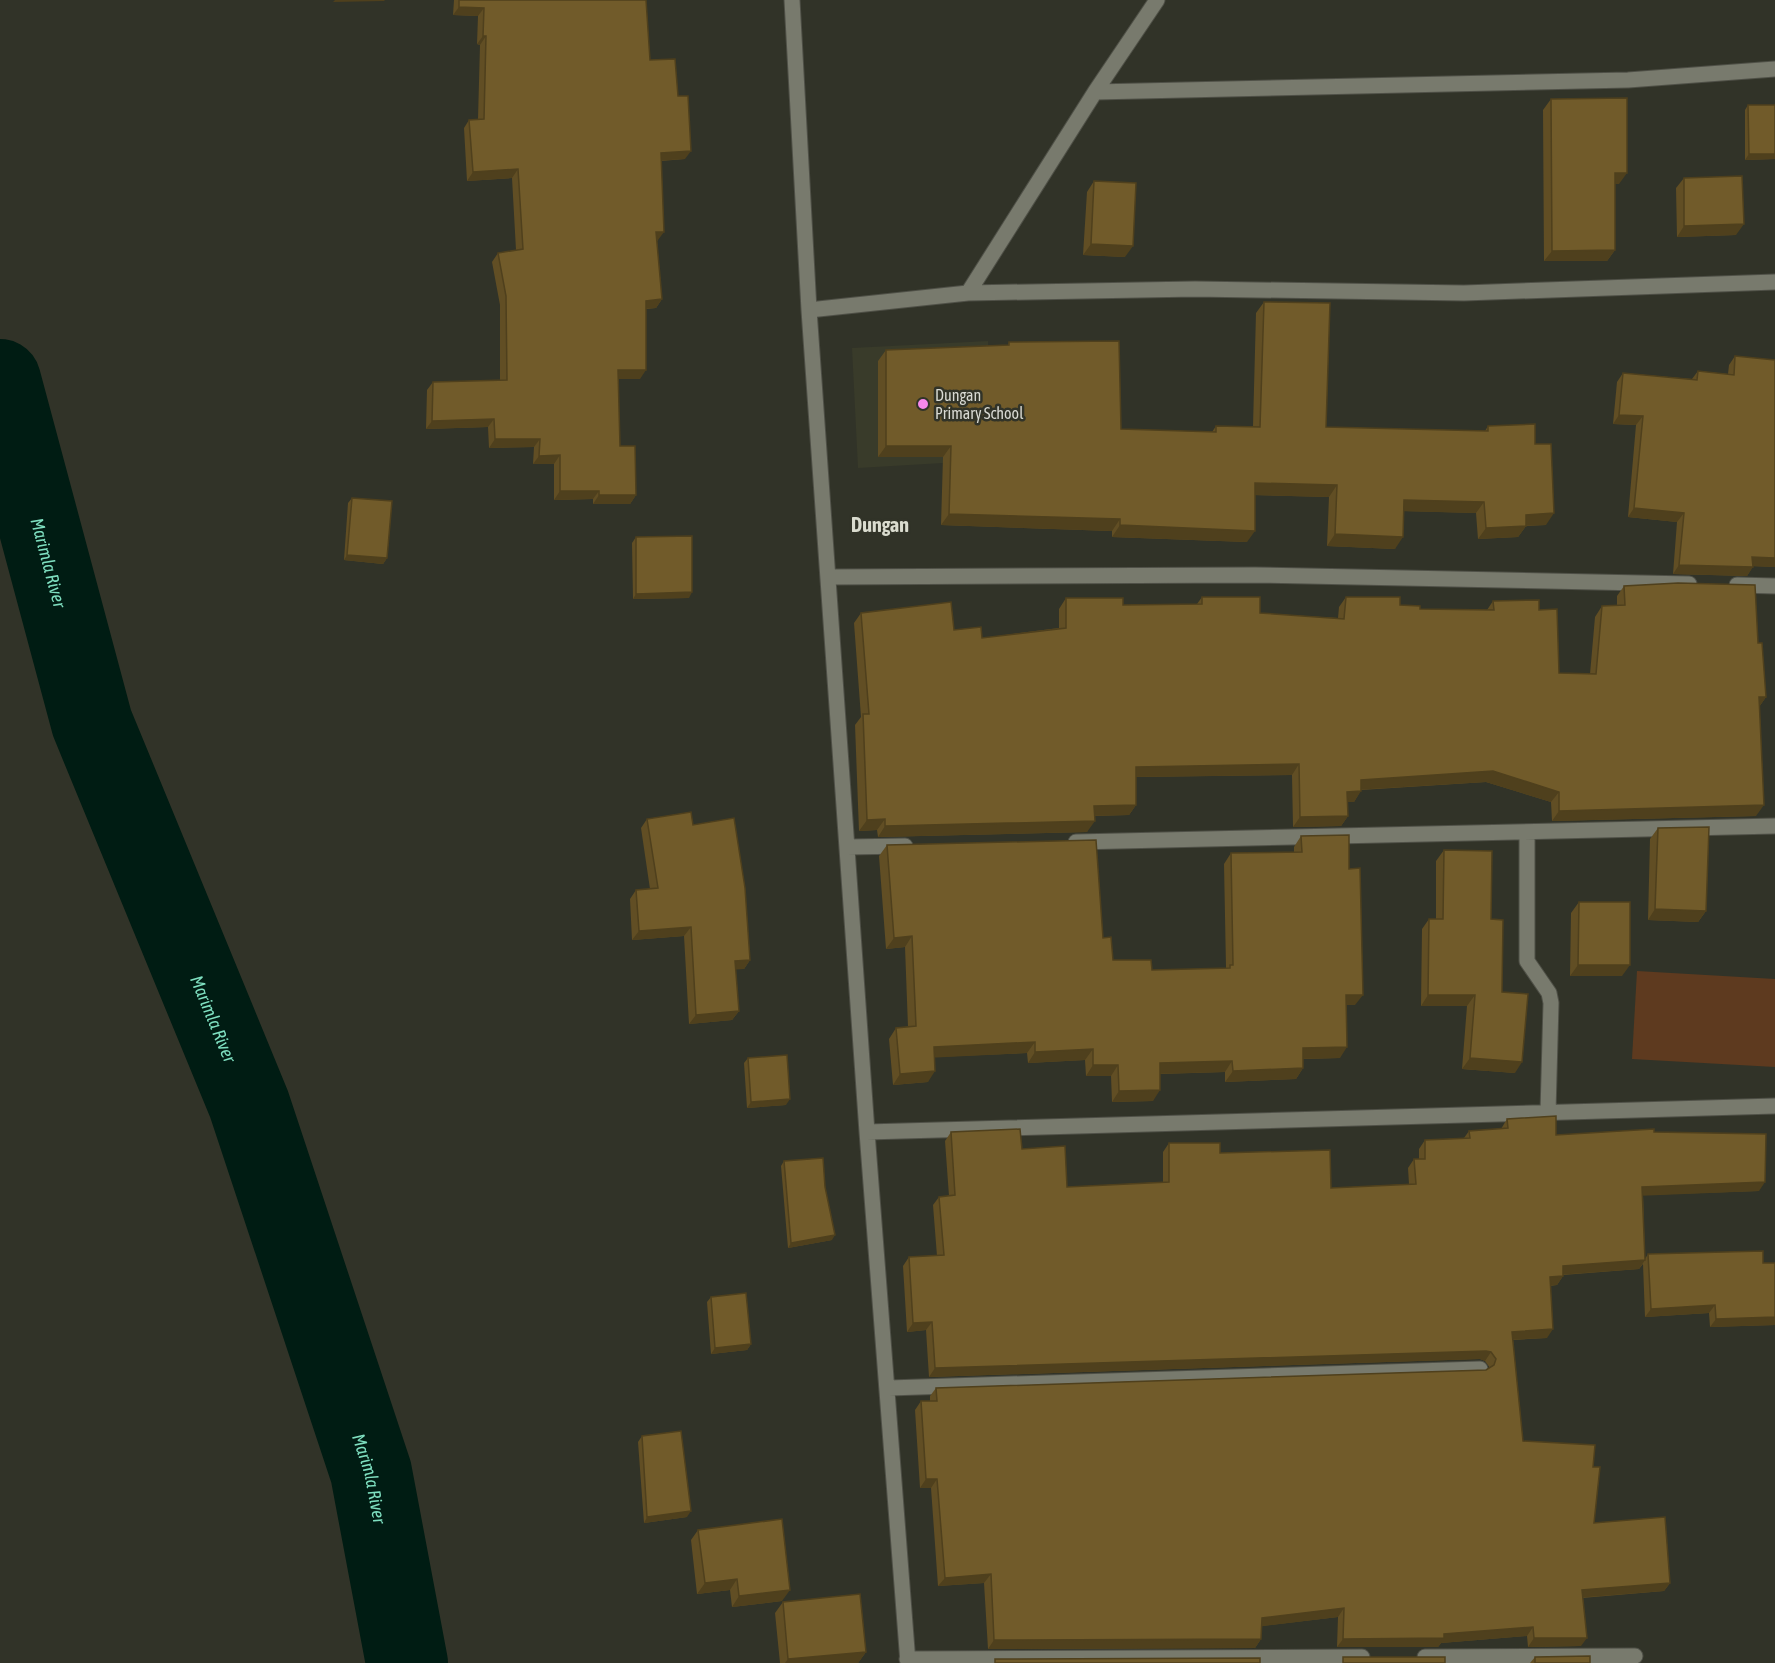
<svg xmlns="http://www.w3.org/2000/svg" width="1775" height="1663" viewBox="0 0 1775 1663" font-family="'Asap Condensed',sans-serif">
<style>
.built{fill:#393b2a}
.park{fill:#5e3a1f}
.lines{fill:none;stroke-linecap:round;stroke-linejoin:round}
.river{stroke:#001c13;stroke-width:82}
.minor-casing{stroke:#4f5047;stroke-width:17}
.minor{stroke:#787a6d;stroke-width:15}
.wall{fill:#614e24}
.shaded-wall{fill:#4f401d}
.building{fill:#715b2a;stroke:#4f401d;stroke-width:1.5}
.poi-dot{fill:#f788eb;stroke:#313328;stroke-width:2}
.labels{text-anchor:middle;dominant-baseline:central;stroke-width:5;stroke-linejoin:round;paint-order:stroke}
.poi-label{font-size:16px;fill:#d9dad3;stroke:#313328;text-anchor:start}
.water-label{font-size:18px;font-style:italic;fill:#7edfc0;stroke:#313328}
.quarter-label{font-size:20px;font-weight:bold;fill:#dadccf;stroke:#313328}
</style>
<rect width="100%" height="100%" fill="#313328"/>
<path class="built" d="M988 341 994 460 858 468 852 348Z"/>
<path class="park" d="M1637 971 1775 979V1067L1632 1059Z"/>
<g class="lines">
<path class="river" id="s1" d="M0 380 92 723 249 1104 371 1472 407 1663"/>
<defs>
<path id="minor" d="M792 0 809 310 867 1132 908 1663
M1095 92 1628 80 1775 69
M968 293 1095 92 1157 0
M809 310 968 293 1195 289 1464 293 1775 282
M828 577 1255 575 1689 584
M1737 585 1775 586
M1527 832V961L1549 993 1551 1003 1548 1112
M1076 842 1775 826
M847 847 905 846
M867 1132 1775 1106
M889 1388 1480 1369
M1425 1657 1635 1656
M907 1659 1362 1657"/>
</defs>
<use href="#minor" class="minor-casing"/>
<use href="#minor" class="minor"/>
</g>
<path class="wall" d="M454 0H646L650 60 678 96 685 159 661 161 658 240 657 241 662 299 656 308 646 309 640 379H618L620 446 636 495 630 504H593V499L554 500V464H533L534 447 489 448 488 427 426 429 427 390 433 382 500 380V305L492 262 498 253 516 250 512 178 467 181 464 128 469 120 478 119 480 45 477 44 478 16 453 15Z
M1551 99 1619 184H1615V250L1607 261H1544L1543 110Z
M1748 105H1775V159L1745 160V110Z
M1684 178 1736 235 1677 237 1676 188Z
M1094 181 1125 257 1083 255 1087 192Z
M1264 302 1326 427 1485 431 1488 426 1535 444 1546 525 1526 526 1518 537 1478 539 1476 513 1404 511 1395 549 1327 546 1329 497 1255 495 1247 542 1112 537V531L941 525 943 457H878V361L886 350 1008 345 1009 342 1121 429 1212 432 1216 426H1253L1256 313Z
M1735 356 1775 360V567L1753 566 1747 576 1673 574 1677 522 1628 517 1636 425 1613 424 1617 382 1623 373 1692 379 1698 371 1728 374 1729 365Z
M352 498 387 558 383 564 344 560 348 503Z
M636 537 689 598 633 599 632 543Z
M1624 586 1758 643 1766 697 1759 707 1756 816 1552 821 1551 802 1486 782 1361 790 1354 802H1348V816L1341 826 1293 827 1292 775 1136 777V805L1129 815 1094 816 1087 832 878 837 877 830 859 831 855 725 861 717 854 623 861 613 954 630 982 638 1059 628V609L1066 598 1123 605 1197 604 1202 597 1260 613 1338 618 1339 607 1346 597 1400 605 1420 609 1487 610 1493 601 1539 610 1559 673 1590 674 1595 617 1602 606H1617V596Z
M647 819 693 825 750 960 744 969H735L739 1011 732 1020 689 1024 684 936 632 940 630 899 636 890 650 889 641 828Z
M1658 828 1706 911 1698 922 1648 920 1650 839Z
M1301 836 1349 869 1355 1005H1346L1340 1058 1303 1059V1068L1296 1079 1225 1082V1072L1160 1074 1153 1101 1112 1102 1111 1076H1086L1085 1060 1028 1063 1027 1053 934 1057 928 1082 893 1085 889 1039 896 1028 908 1027 905 947 886 949 879 856 887 845 1103 938 1113 960 1152 970 1226 968 1224 864 1231 853 1294 852V847Z
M1444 850 1491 919 1515 1073 1462 1069 1467 1006H1421L1422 929 1429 919H1436V861Z
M1579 902 1622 976H1570L1571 913Z
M748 1058 786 1105 747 1108 744 1063Z
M1507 1119 1556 1135 1654 1132 1759 1191 1643 1195 1645 1259 1648 1254 1763 1263H1775V1325L1710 1327 1709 1313 1645 1317 1643 1264 1639 1269 1563 1275V1276L1557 1285 1550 1286 1547 1338 1513 1340 1523 1441 1593 1467 1594 1523 1670 1583 1664 1591 1582 1598 1581 1646 1528 1647 1527 1636 1441 1643 1438 1647H1337L1338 1617 1261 1626V1639L1255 1648 988 1649 984 1583 938 1586 931 1488H920L915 1410 921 1401H930V1396L936 1388 1486 1370 1490 1368 1485 1361 1480 1359 929 1377 926 1330 907 1332 903 1266 909 1257 937 1256 933 1205 939 1197 949 1196 945 1141 951 1132 1022 1149 1067 1187 1163 1182V1152L1169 1143 1220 1153 1331 1188 1409 1184 1408 1168 1414 1159H1419V1149L1425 1140 1464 1138 1469 1131 1501 1129Z
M784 1161 825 1187 832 1240 788 1248 781 1166Z
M711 1297 751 1344 747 1350 711 1354 707 1302Z
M642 1436 687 1517 644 1523 638 1442Z
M698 1530 782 1601 732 1607 730 1590 697 1594 691 1540Z
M783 1602 866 1652 858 1663H780L775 1613Z
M1535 1657 1590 1663H1530Z"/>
<path class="shaded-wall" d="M335 0H385L384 1 333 2Z
M459 7 484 8 478 16 453 15Z
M483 36H486L480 45 477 44Z
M691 151 685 159 655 161 661 153Z
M1749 154H1775V159L1745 160Z
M518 169 512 178 467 181 473 172Z
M1615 173H1627L1619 184H1607Z
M1744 224 1736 235 1677 237 1684 226Z
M656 232H664L658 240 650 241Z
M1091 244 1133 246 1125 257 1083 255Z
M1615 250 1607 261H1544L1552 251Z
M662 299 656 308 640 309 646 301Z
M618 370H646L640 379H612Z
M1619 415 1643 416 1636 425 1613 424Z
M494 419 488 427 426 429 432 421Z
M495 439H540L534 447 489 448Z
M886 446H951L943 457H878Z
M560 455 554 464H533L539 456Z
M1255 483 1337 485 1329 497 1247 495Z
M560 491H599L593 499 554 500Z
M599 495H636L630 504H593Z
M1404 500 1484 502 1476 513 1396 511Z
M1634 508 1684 513 1677 522 1628 517Z
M1554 513 1546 525 1518 526 1526 515Z
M949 514 1120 519 1112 531 941 525Z
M1120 525 1255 531 1247 542 1112 537Z
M1526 526 1518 537 1478 539 1486 528Z
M1335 534 1403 537 1395 549 1327 546Z
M347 555 387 558 383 564 344 560Z
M1752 557 1775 558V567L1746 566Z
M1679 565 1753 567 1747 576 1673 574Z
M692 592 689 598 633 599 636 594Z
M1759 697H1766L1759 707Z
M1299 764 1292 775 1128 777 1136 767Z
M1493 771 1559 792 1551 802 1486 782 1354 790 1361 780Z
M1361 791 1354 802H1340L1347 792Z
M1136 805 1129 815 1086 816 1094 806Z
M1764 805 1756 816 1552 821 1559 811Z
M1348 816 1341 826 1293 827 1300 817Z
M885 819 877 830 859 831 867 820Z
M1095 821 1087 832 878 837 885 826Z
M1655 909 1706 911 1698 922 1648 920Z
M691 927 684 936 632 940 639 931Z
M912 936 905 947 886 949 894 938Z
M750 960 744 969 728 970 735 961Z
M1578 965H1630L1622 976H1570Z
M1346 995H1363L1355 1005H1338Z
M1428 995H1475L1467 1006H1421Z
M739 1011 732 1020 689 1024 696 1015Z
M1035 1042 1027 1053 926 1058 934 1047Z
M1347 1047 1340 1058 1295 1059 1303 1048Z
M1093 1049 1085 1060 1028 1063 1035 1052Z
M1470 1058 1522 1062 1515 1073 1462 1069Z
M1232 1061 1225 1072 1152 1074 1160 1063Z
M1093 1065H1118L1111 1076H1086Z
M1303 1068 1296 1079 1225 1082 1233 1071Z
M935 1071 928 1082 893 1085 900 1074Z
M1160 1090 1153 1101 1112 1102 1119 1091Z
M790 1099 786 1105 747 1108 751 1102Z
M1765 1182 1759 1191 1636 1196 1642 1187Z
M835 1235 832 1240 788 1248 791 1243Z
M1645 1260 1639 1269 1557 1275 1563 1266Z
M1563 1276 1557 1285 1544 1286 1550 1277Z
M1715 1305 1709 1313 1645 1317 1651 1309Z
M1775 1317V1325L1710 1327 1716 1319Z
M932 1322 926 1330 907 1332 913 1323Z
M1553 1329 1547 1338 1506 1340 1512 1332Z
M751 1344 747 1350 711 1354 715 1348Z
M1486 1351 1491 1352 1485 1361 1480 1359 929 1377 935 1368Z
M926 1479H937L931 1488H920Z
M691 1511 687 1517 644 1523 647 1517Z
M991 1574 984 1583 938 1586 945 1578Z
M737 1579 730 1590 697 1594 705 1583Z
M1670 1583 1664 1591 1575 1598 1582 1590Z
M790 1590 782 1601 732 1607 739 1596Z
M1344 1608 1338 1617 1256 1627 1262 1618Z
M1533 1627 1527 1636 1441 1643 1438 1647H1337L1343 1639 1444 1634Z
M1534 1638H1587L1581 1646 1528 1647Z
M1261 1639 1255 1648 988 1649 994 1640Z
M866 1652 858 1663H785L788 1659Z"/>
<path class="building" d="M459 0H646L650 60 675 59 678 96H688L691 151 661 153 664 232H656L662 299 646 301V370H618L620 446H635L636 495H599V491H560V455L539 456 540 439H495L494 419 432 421 433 382 507 380 506 296 498 253 523 249 518 169 473 172 469 120 484 119 486 36H483L484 8 459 7Z
M1627 98V173H1615V250L1552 251 1551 99Z
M1748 105H1775V154H1749Z
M1742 176 1744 224 1684 226V178Z
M1094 181 1136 183 1133 246 1091 244Z
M1264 302 1330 303 1326 427 1488 431V426L1535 424V444H1551L1554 513 1526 515V526L1486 528 1484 502 1404 500 1403 537 1335 534 1337 485 1255 483V531L1120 525V519L949 514 951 446H886V350L1009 345V342L1119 341 1121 429 1216 432V426L1260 427Z
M1735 356 1775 360V558L1752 557 1753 567 1679 565 1684 513 1634 508 1643 416 1619 415 1623 373 1697 380 1698 371 1734 375Z
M352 498 392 501 387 558 347 555Z
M692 536V592L636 594V537Z
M1678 583 1755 585 1758 643H1762L1766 697H1759L1764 805 1559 811V792L1493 771 1361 780V791L1347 792 1348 816 1300 817 1299 764 1136 767V805L1094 806 1095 821 885 826V819L867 820 863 714H869L861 613 951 602 954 630 981 627 982 638 1066 628V598H1123V605L1202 604V597H1260V613L1344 619 1346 597H1400V605L1420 606V609L1494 610 1493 601 1539 600V610L1557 609 1559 673 1596 674 1602 606 1625 605 1624 586Z
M691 812 693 825 734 818 745 888 750 960 735 961 739 1011 696 1015 691 927 639 931 636 890 658 888 647 819Z
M1709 827 1706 911 1655 909 1658 828Z
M1349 835V869L1360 868 1363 995H1346L1347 1047 1303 1048V1068L1233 1071 1232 1061 1160 1063V1090L1119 1091 1118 1065H1093V1049L1035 1052V1042L934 1047 935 1071 900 1074 896 1028 916 1026 912 936 894 938 887 845 1096 840 1103 938 1111 937 1113 960H1151L1152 970 1230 968V965H1233L1231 853 1302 852 1301 836Z
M1444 850 1492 851 1491 919 1503 920 1502 992 1528 994 1522 1062 1470 1058 1475 995H1428L1429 919H1443Z
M1579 902H1630V965H1578Z
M787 1055 790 1099 751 1102 748 1058Z
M1556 1116V1135L1654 1129V1132L1766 1134 1765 1182 1642 1187 1645 1260 1563 1266V1276L1550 1277 1553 1329 1512 1332 1523 1441 1595 1445 1593 1467H1600L1594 1523 1665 1517 1670 1583 1582 1590 1587 1638H1534L1533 1627 1444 1634V1638L1343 1639 1344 1608 1262 1618 1261 1639 994 1640 991 1574 945 1578 937 1479H926L921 1401H937L936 1388 1486 1370 1494 1365 1496 1359 1491 1352 1486 1351 935 1368 932 1322 913 1323 909 1257 944 1255 939 1197 955 1195 951 1132 1020 1129 1022 1149 1065 1146 1067 1187 1169 1182V1143H1220V1153L1330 1150 1331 1188 1416 1184 1414 1159H1425V1140L1470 1138 1469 1131 1508 1128 1507 1119Z
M823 1158 825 1187 835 1235 791 1243 784 1161Z
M1763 1251V1263H1775V1317L1716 1319 1715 1305 1651 1309 1648 1254Z
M746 1293 751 1344 715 1348 711 1297Z
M681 1431 691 1511 647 1517 642 1436Z
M782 1519 790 1590 739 1596 737 1579 705 1583 698 1530Z
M860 1594 866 1652 788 1659 783 1602Z
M1590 1656V1663H1535V1657Z
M1343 1657H1445V1663H1343Z
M1260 1658V1663H995V1659Z"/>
<circle class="poi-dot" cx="923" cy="404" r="6"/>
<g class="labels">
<g class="poi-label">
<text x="935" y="395">Dungan<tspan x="935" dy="18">Primary School</tspan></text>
</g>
<g class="water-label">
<text stroke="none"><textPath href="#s1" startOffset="189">Marimla River</textPath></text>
<text stroke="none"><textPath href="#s1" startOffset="675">Marimla River</textPath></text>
<text stroke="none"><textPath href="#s1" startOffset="1161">Marimla River</textPath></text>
</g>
<g class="quarter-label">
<text x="880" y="524">Dungan</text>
</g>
</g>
</svg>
